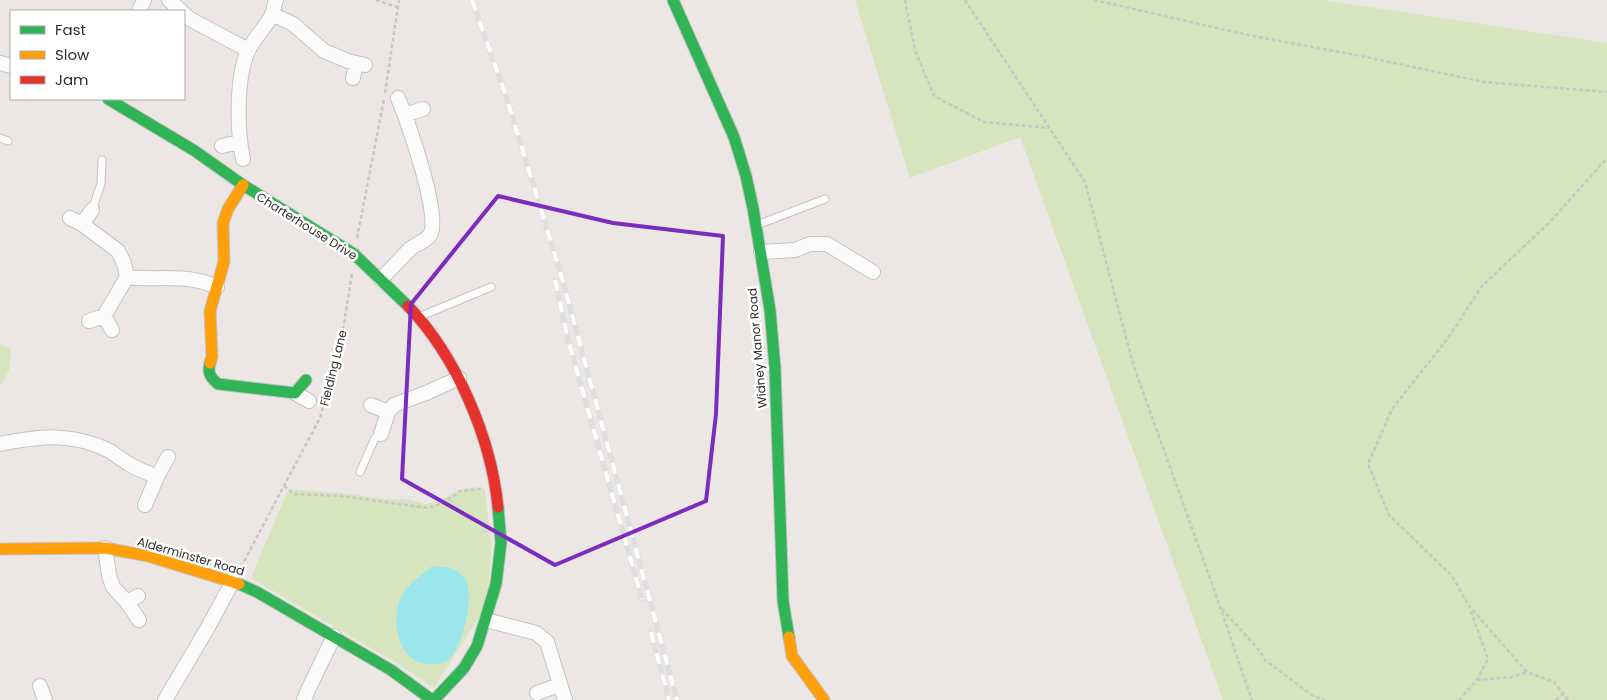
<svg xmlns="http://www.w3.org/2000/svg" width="1607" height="700" viewBox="0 0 1607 700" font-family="Poppins,sans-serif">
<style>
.green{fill:#d6e5be}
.water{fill:#9ae6eb}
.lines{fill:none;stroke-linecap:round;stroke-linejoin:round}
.lane-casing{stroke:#c4c3c3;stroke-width:9}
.street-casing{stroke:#c4c3c3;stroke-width:16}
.fast-casing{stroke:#c4c3c3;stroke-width:13}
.slow-casing{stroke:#c4c3c3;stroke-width:13}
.jam-casing{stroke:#c4c3c3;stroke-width:13}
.path{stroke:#c8c7c7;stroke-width:2.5;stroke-dasharray:4 2.5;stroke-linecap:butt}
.lane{stroke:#fcfbfb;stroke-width:7}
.street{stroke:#fcfbfb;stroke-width:14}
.fast{stroke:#30b455;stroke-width:11}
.slow{stroke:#ff9f0a;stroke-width:11}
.jam{stroke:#e5322d;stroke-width:11}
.rail-casing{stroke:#dfdfe1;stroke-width:5.5}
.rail{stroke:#fff;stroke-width:4;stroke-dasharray:11;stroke-linecap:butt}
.marked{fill:none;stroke:#7b2cbf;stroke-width:4;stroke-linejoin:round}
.labels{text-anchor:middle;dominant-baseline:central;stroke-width:5;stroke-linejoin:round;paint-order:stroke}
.street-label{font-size:12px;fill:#2e2e2e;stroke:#fff}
</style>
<rect width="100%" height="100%" fill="#ece7e4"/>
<path class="green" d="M855 0H1324L1607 43V700H1223L1020 137 910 178Z
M0 344 11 349 9 371 0 386Z
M475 487 485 489 491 546 489 583 479 617 434 688 395 662 251 578 287 492 297 490 344 493 385 499 410 500 426 504 437 502 459 490Z"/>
<path class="water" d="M432 566C439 568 444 566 450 568 457 569 462 576 467 581 468 587 469 593 469 600 468 615 460 655 445 662 441 664 437 664 433 664 400 667 389 624 401 598 406 585 422 575 432 566Z"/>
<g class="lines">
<defs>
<path id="lane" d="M0 138 8 141
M92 210 101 184 102 160
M757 225 825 199
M421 316 491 287
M360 472 375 438 381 434"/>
<path id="street" d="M169 0 181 11
M139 11 144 0
M184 14 190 19 248 50
M272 14 293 24 324 51 348 61 365 65
M0 63 11 66
M353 78 356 63
M405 115 423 109
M222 146 239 142
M243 159C237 131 236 77 248 51 254 38 265 28 272 15 274 11 274 5 276 0
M92 210 82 224 118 251 124 263 127 277C149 280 172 276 194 280 202 281 210 284 217 287
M70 218 82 224
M761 252 795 250 810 244H827L873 272
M381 279C391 269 401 258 411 248 417 244 426 241 430 235 442 217 407 120 398 98
M89 321 104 316
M112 330 104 316 127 277
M295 393 309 401
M371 405 388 412 394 405 426 393 459 378
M381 434 388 412
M0 444C39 436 72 432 110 451 116 455 122 460 129 464 137 469 148 473 157 477L145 505
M157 477 168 457
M105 548 109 575 113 587 127 602 138 596
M127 602 139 620
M486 620 536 633 547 642 565 700
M40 686 45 700
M537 693 559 685
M165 700 207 629 233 581
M304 700 308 690 334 636"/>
<path id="fast" d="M673 0 734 137 746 176 753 208 770 310 775 368 783 601 789 637
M108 99 195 151 243 185 354 254 408 306
M210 363C207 373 211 378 218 384L295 393 306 380
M239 584 257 592 391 670 432 700
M434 700 464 668 477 646 496 584 501 543 498 507"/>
<path id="slow" d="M210 363 212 357 210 311 224 262 223 223 228 209 243 185
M0 549 105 548 148 556 239 584
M789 637 792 656 824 700"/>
<path id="jam" d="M408 306C457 357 491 438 498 507"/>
</defs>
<use href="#lane" class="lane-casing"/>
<use href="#street" class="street-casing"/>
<use href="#fast" class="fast-casing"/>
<use href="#slow" class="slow-casing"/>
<use href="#jam" class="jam-casing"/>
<path class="path" d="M376 0 397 7
M905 0 915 50 934 96 984 122 1049 128
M965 0 1085 182 1133 364 1216 595 1252 700
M1094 0 1248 35 1366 57 1484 82 1607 92
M385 93 399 0
M357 238 384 99
M284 486 294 494 342 496 428 508 445 502 460 491 481 489
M241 567 320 418 342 336 352 273
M1222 609 1260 651 1265 660 1313 696 1324 700
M1477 680 1512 677 1527 672
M1459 700 1477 680 1488 659 1470 609
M1556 700 1563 694
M1568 700 1554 682 1527 672 1469 606 1452 576 1389 515 1368 464 1392 409 1448 338 1482 286 1550 222 1607 158"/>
<use href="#lane" class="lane"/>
<use href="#street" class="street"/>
<use href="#fast" class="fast"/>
<use href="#slow" class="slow"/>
<use href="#jam" class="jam"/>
<defs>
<path id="rail" d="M472 0 506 96 562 278 677 700
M555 280 568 340 642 599
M651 632 669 700"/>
</defs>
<use href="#rail" class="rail-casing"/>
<use href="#rail" class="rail"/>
</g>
<path class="marked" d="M498 196 613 223 723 236 716 414 706 501 555 565 402 479 411 304Z"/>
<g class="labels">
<g class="street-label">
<text transform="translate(307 226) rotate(32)">Charterhouse Drive</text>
<text transform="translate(757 348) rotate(-95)">Widney Manor Road</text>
<text transform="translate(333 368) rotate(-76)">Fielding Lane</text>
<text transform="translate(191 556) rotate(16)">Alderminster Road</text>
</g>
</g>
<rect x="10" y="10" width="175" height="90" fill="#ffffff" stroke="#ababab"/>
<rect x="20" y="26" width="25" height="8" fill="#30b455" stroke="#ababab"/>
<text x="55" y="35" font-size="15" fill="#2e2e2e">Fast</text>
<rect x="20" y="51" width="25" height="8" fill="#ff9f0a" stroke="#ababab"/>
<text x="55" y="60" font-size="15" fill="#2e2e2e">Slow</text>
<rect x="20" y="76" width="25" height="8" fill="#e5322d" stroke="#ababab"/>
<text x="55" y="85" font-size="15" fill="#2e2e2e">Jam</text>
</svg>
